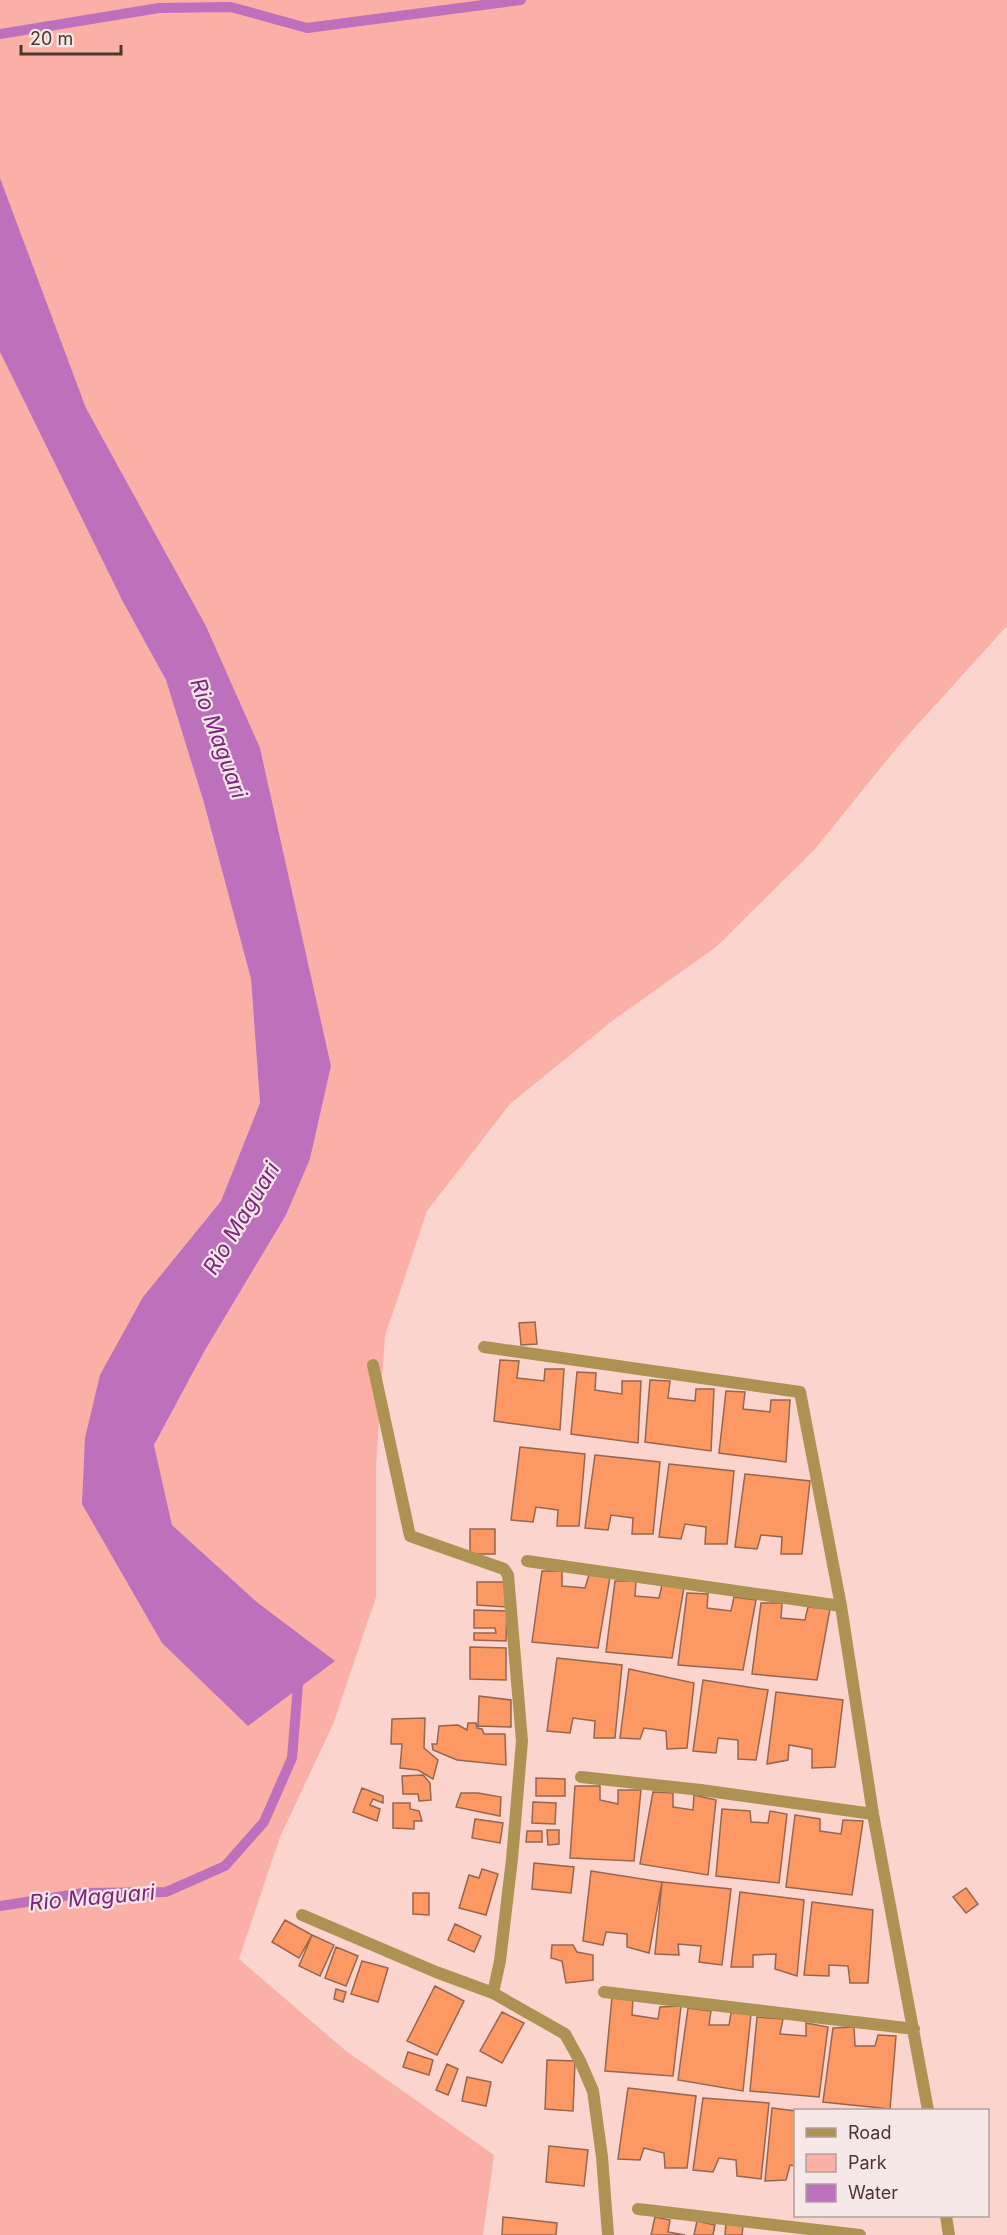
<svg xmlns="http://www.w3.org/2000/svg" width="1007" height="2235" viewBox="0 0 1007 2235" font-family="Inter,sans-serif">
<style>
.green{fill:#fab0a6}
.water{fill:#bd70bb}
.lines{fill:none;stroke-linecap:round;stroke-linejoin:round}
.stream{stroke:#bd70bb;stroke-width:10}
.building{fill:#fc9864;stroke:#98664c;stroke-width:1.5}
.minor{stroke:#ad9353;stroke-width:12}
.labels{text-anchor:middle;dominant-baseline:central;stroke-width:4.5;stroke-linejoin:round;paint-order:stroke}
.water-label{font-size:22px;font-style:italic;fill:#7f2280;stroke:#f6e8e6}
</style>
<rect width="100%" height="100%" fill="#fbd4ce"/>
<path class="green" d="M0 0H1007V626L899 745 815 849 716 947 612 1021 510 1104 427 1211 385 1336 376 1467V1597L334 1722 280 1837 239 1959 346 2051 494 2155 483 2235H0V352L123 602 166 680 204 803 251 979 260 1103 221 1201 143 1297 82 1504 334 1661 258 1603 172 1525 154 1445 204 1352 286 1215 310 1159 331 1066 260 748 206 626 86 408 0 178Z"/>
<path class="water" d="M0 178 86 408 206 626 260 748 331 1066 310 1159 286 1215 204 1352 154 1445 172 1525 258 1603 335 1661 248 1726 162 1643 82 1504 85 1438 100 1375 143 1297 221 1201 260 1103 251 979 204 803 166 680 123 602 0 352Z"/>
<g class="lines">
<path class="stream" d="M0 34 159 8 231 7 307 28 521 0
M0 1906 83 1893 166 1892 225 1866 264 1822 292 1758 298 1685 291 1677"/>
</g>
<path class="building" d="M535 1322 537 1344 521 1345 519 1323Z
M500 1360 519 1361 517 1378 544 1381 545 1369H564L560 1430 494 1421Z
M577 1372 596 1373 595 1390 622 1394V1381H641L638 1443 571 1434Z
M650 1380 670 1381 668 1398 695 1401 696 1389H714L711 1451 645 1442Z
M726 1391 745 1392 743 1409 770 1412 771 1400H790L786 1462 719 1453Z
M520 1447 585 1454 579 1526H557L558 1510 536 1507 533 1522 511 1520Z
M595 1455 660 1462 653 1534H632L633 1518 611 1515 608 1530 585 1528Z
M669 1464 734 1471 727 1544H705L706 1527 685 1524 681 1539 659 1537Z
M745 1474 810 1481 802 1554H781L782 1537 761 1535 757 1549 735 1547Z
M470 1529H495V1554H470Z
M542 1571H562V1586L585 1588 589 1575 610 1577 598 1648 532 1642Z
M615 1581H636L635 1596 659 1598 662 1585 684 1587 672 1658 606 1652Z
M477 1582H507V1607L477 1605Z
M687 1593 708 1594 707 1608 731 1611 734 1597 756 1600 743 1670 678 1665Z
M761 1603H782L781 1618 805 1620 808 1607 830 1609 817 1680 752 1674Z
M474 1610 507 1611 506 1641 474 1640V1633H496L495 1628H474Z
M470 1647 506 1648V1680L470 1679Z
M557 1658 622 1665 615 1738H594L595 1721 573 1718 570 1733 547 1731Z
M629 1669 694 1683 687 1748 667 1749 666 1731 644 1728 640 1739 620 1738Z
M703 1680 768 1690 756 1760 738 1759V1740L718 1738 716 1753 693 1751Z
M776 1692 843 1700 835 1767 812 1768V1749L789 1745 788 1760 767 1764Z
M479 1696 511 1700V1727L478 1726Z
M425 1718 424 1748 438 1760 433 1779 418 1770 400 1768 402 1744H391L392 1719Z
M468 1723H476L477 1728 482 1729 484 1734H505L506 1765 457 1760 433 1750 432 1744H437L439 1726 458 1725 467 1730Z
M423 1775 430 1783 431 1800 419 1801 418 1794H403L402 1776Z
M536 1778 565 1779V1796H536Z
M575 1786H600V1800L618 1804V1790H641L634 1861 570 1858Z
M362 1788 383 1796V1803L373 1799 370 1805 380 1809 377 1821 353 1812Z
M653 1792 673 1793V1807L693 1810 694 1795 716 1800 708 1875 640 1864Z
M461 1793H478L501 1797 500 1816 456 1807Z
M533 1802 556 1803 555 1824 532 1823Z
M393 1803H410V1809L419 1811 422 1821H414V1829L393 1828Z
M722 1809 750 1811 751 1822 768 1823 770 1811 787 1814 779 1883 716 1876Z
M795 1815 820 1819V1831L841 1834 843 1820 863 1821 852 1895 786 1887Z
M475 1819 503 1823 500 1843 472 1838Z
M547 1830H559V1844L548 1845Z
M527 1831H542V1842H526Z
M534 1863 574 1867 571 1893 532 1889Z
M482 1869 498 1874 486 1915 459 1908 469 1875 479 1878Z
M591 1871 662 1882 649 1953 627 1947V1934L606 1932 603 1945 583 1941Z
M662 1882 731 1889 722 1965 699 1962 701 1946 678 1944 679 1955 655 1954Z
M966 1888 978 1904 966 1913 953 1897Z
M740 1892 804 1900 797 1976 775 1969 776 1954 753 1955V1967H731Z
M413 1893H429V1915L413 1914Z
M812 1902 873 1910 868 1983H850L848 1966 829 1965V1976L804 1975Z
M285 1920 312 1935 299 1958 272 1942Z
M455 1924 481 1936 474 1952 448 1940Z
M312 1935 334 1945 320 1976 299 1966Z
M552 1945H573L577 1952 593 1955V1980L566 1983 562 1961 551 1958Z
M336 1947 358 1956 346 1986 325 1978Z
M362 1961 388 1968 378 2002 351 1994Z
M435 1986 464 2001 437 2055 407 2041Z
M336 1989 346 1992 343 2002 334 1999Z
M612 1997 633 1998 632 2015 658 2019 660 2007 681 2006 673 2076 605 2071Z
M688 2008 711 2011 709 2025H729L731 2013 751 2014 743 2091 678 2080Z
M502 2012 524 2023 502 2063 480 2051Z
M757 2017 783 2019 780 2034 806 2036V2023L828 2027 819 2097 750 2091Z
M854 2027 855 2046H875L878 2035 896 2036 890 2109 823 2102 833 2028Z
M408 2052 433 2060 429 2075 403 2067Z
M547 2060 575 2061 573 2111 545 2109Z
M447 2064 458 2069 448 2095 436 2090Z
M467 2077 491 2082 486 2106 462 2101Z
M628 2088 696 2096 687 2168H665L664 2153 644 2148 640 2160 618 2159Z
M703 2098 769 2103 761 2179 737 2176 736 2160 719 2158 713 2172 693 2170Z
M772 2108 796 2111V2166L790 2165 786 2180 765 2181Z
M549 2146 588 2150 584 2186 546 2182Z
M503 2217 557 2223 556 2235H502Z
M655 2217 670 2220 668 2232 685 2235H651Z
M697 2221 715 2225 713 2235H694Z
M726 2223 743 2225 742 2235H725Z"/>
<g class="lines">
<path class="minor" d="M484 1347 800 1392 841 1606 873 1814 928 2110
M373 1365 410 1536 504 1569 508 1575 522 1741 512 1859 500 1961 493 1993 565 2034 580 2061 593 2091 602 2157 608 2235
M527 1561 841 1606
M581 1777 701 1790 873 1814
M302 1915 436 1972 493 1993
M604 1992 914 2029
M638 2209 860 2235
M946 2216 949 2235"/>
</g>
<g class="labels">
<g class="water-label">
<text transform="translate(219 738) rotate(70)">Rio Maguari</text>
<text transform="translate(241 1218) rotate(-59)">Rio Maguari</text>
<text transform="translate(92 1897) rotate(-5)">Rio Maguari</text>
</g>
</g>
<rect x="794" y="2109" width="195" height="108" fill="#f6e8e6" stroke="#b3a09e" stroke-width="1.5"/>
<rect x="806" y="2128" width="30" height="9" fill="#ad9353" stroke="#b3a09e" stroke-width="1.5"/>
<text x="848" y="2139" font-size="18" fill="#4e3531">Road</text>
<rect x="806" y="2154" width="30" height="18" fill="#fab0a6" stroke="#b3a09e" stroke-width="1.5"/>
<text x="848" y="2169" font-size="18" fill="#4e3531">Park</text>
<rect x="806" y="2184" width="30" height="18" fill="#bd70bb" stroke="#b3a09e" stroke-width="1.5"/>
<text x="848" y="2199" font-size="18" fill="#4e3531">Water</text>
<path d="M21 45v9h100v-9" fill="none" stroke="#4e3531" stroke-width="3"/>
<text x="30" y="45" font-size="18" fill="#4e3531" stroke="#f6e8e6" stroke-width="4.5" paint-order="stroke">20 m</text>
</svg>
